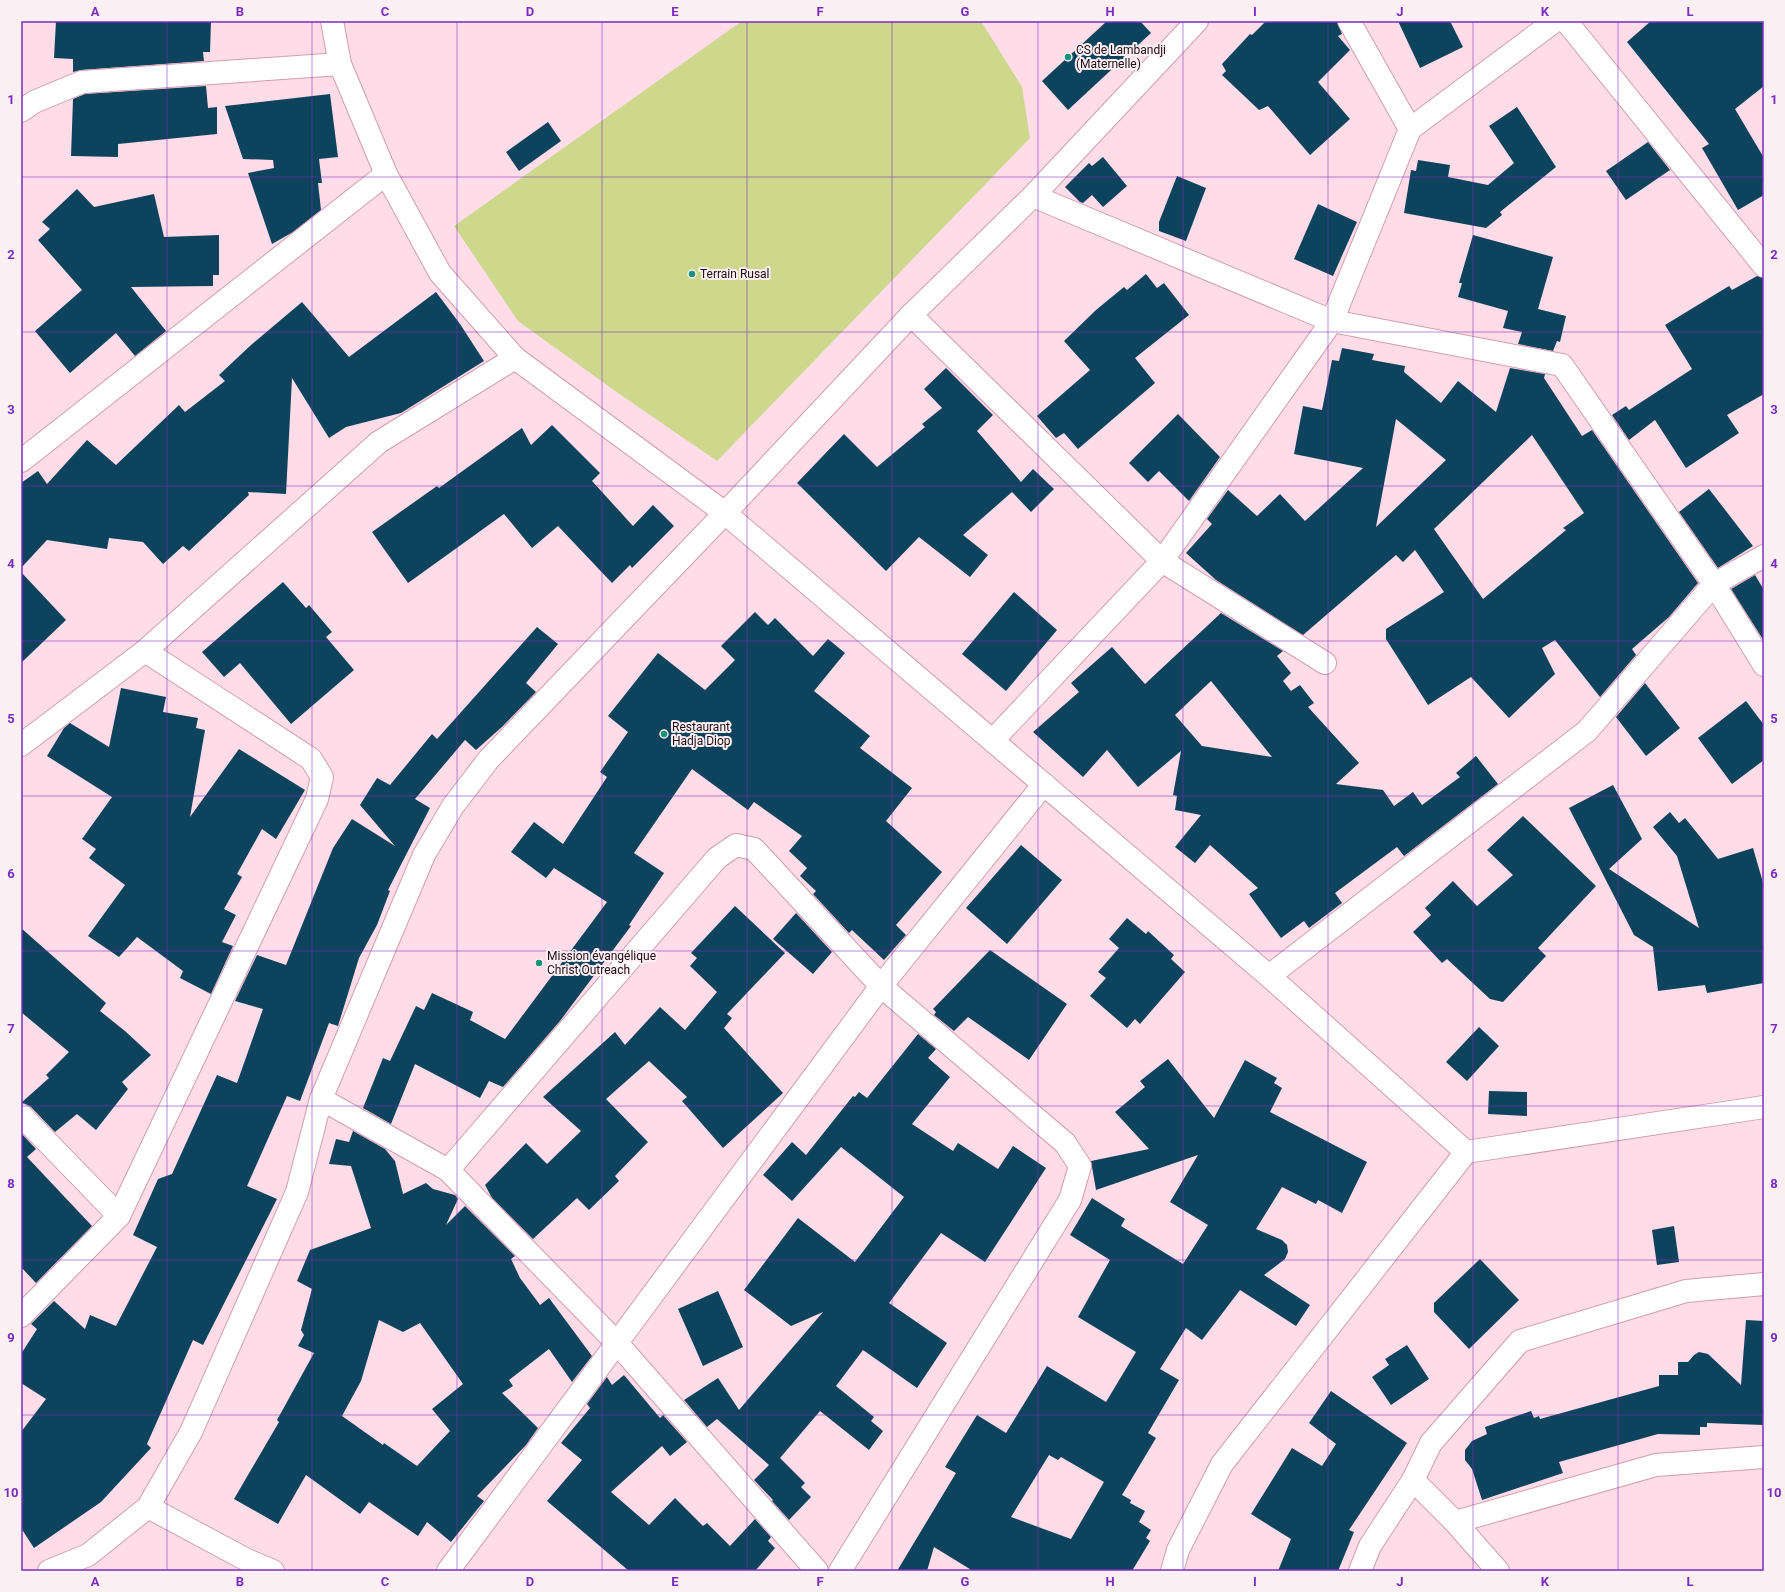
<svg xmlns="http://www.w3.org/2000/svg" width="1785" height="1592" viewBox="0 0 1785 1592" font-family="Roboto,sans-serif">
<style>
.pitch{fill:#cdd88c}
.building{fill:#0d435d;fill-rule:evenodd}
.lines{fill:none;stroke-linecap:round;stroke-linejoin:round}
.minor-casing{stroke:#d39db1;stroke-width:24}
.minor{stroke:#fff;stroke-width:22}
.grid{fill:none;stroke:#7b2cbf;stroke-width:1;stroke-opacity:0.55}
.poi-dot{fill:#15937b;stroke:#fcf0f4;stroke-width:1.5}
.labels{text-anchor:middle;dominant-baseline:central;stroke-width:4;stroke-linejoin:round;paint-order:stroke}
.poi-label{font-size:12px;fill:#1e0c13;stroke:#fcf0f4;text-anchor:start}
.neatline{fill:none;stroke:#7b2cbf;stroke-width:1.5}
.grid-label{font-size:13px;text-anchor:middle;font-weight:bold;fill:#7b2cbf}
</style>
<rect width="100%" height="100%" fill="#ffdce8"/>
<path class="pitch" d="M 742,21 L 981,21 L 1022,87 L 1030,138 L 717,461 L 618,393 L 518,321 L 454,226 Z"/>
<g class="building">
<path d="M 56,21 L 211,21 L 210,52 L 203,52 L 204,61 L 81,70 L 73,72 L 73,59 L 54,58 Z"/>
<path d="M 1107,21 L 1140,21 L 1151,33 L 1068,110 L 1042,81 Z"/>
<path d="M 1266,21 L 1337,21 L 1342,34 L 1338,36 L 1350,50 L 1318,82 L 1350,119 L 1310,155 L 1268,106 L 1259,110 L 1222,75 L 1226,71 L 1222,64 L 1250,34 L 1252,35 Z"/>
<path d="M 1398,21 L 1450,21 L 1463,47 L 1420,68 Z"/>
<path d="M 1651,21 L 1764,21 L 1764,86 L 1735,109 L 1764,158 L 1764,195 L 1738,210 L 1702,148 L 1709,144 L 1627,42 Z"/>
<path d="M 206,86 L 208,108 L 217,107 L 217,134 L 118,144 L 118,157 L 71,156 L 73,99 L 85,94 Z"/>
<path d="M 330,94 L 338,157 L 319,159 L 322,183 L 318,183 L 321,210 L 293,232 L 272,244 L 248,173 L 274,168 L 273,160 L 243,159 L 225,106 Z"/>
<path d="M 1517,107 L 1556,167 L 1500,212 L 1502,215 L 1486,228 L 1404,213 L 1411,170 L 1416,171 L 1418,160 L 1450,165 L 1448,177 L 1488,185 L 1514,163 L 1489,126 Z"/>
<path d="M 548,122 L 561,141 L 519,171 L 506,152 Z"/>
<path d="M 1648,142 L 1670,170 L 1626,200 L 1606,171 Z"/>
<path d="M 1103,157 L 1127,186 L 1103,207 L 1092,195 L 1083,203 L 1080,202 L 1065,187 L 1089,163 L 1092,166 Z"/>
<path d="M 1177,176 L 1206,188 L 1186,241 L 1159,231 L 1159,222 Z"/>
<path d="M 77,189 L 94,207 L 154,194 L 164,237 L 219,235 L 219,275 L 213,275 L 213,286 L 131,287 L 166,331 L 135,356 L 116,333 L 70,373 L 35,331 L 82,290 L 38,240 L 50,229 L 42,222 Z"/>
<path d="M 1318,204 L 1357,222 L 1333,276 L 1294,259 Z"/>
<path d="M 1473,235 L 1553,257 L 1538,309 L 1566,316 L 1560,342 L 1557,341 L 1553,351 L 1518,344 L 1522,332 L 1503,328 L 1508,311 L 1458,297 L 1462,283 L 1459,283 Z"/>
<path d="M 1146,274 L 1157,288 L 1164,283 L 1189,315 L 1135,358 L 1155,383 L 1078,449 L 1064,433 L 1056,438 L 1037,416 L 1090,370 L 1064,341 L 1096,310 L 1124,287 L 1127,290 Z"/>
<path d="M 1757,276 L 1764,278 L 1764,394 L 1727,415 L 1739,433 L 1686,468 L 1655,420 L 1629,440 L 1612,415 L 1626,406 L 1629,410 L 1692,369 L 1665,325 L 1729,286 L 1732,290 Z"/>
<path d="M 436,292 L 460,324 L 484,361 L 401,413 L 346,427 L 329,438 L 292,378 L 286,494 L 248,492 L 249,495 L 189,551 L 183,546 L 163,564 L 143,542 L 109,538 L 107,549 L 47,540 L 21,568 L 21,483 L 38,471 L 47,484 L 87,440 L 116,465 L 179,405 L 185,412 L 225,381 L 219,375 L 251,345 L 302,302 L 349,357 Z"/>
<path d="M 1342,348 L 1374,354 L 1372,360 L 1405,366 L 1404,372 L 1441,403 L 1458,381 L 1496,412 L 1510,368 L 1545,374 L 1544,378 L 1582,436 L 1592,430 L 1698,583 L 1669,617 L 1632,649 L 1636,655 L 1600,697 L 1555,640 L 1542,648 L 1555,674 L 1509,718 L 1471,677 L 1428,705 L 1386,639 L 1386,629 L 1444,592 L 1415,550 L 1403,562 L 1396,555 L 1303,635 L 1216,580 L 1186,553 L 1212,524 L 1207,519 L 1228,490 L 1257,516 L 1280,494 L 1305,521 L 1363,468 L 1294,454 L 1303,406 L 1322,410 L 1332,360 L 1339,361 ZM 1396,419 L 1446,460 L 1376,527 L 1392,441 ZM 1532,435 L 1584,513 L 1563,528 L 1566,530 L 1483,599 L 1434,529 Z"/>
<path d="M 946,368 L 993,415 L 977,431 L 1021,482 L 1033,469 L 1054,489 L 1031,512 L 1012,492 L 963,535 L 988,555 L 970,577 L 919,537 L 886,571 L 797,483 L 844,434 L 877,467 L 925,427 L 922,424 L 942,408 L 924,389 Z"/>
<path d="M 1178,414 L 1220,457 L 1189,501 L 1159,471 L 1148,482 L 1129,463 Z"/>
<path d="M 552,425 L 600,473 L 592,481 L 633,526 L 653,505 L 674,526 L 632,568 L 630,565 L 612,583 L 558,526 L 532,548 L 504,514 L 408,583 L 372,532 L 437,486 L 439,488 L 522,428 L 531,445 Z"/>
<path d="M 1709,489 L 1753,546 L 1718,568 L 1679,512 Z"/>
<path d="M 21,572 L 66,620 L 21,663 Z"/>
<path d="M 1755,575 L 1764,590 L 1764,641 L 1731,589 Z"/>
<path d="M 283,582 L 306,608 L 309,605 L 332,632 L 326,637 L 354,670 L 291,724 L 240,663 L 224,677 L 202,652 Z"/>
<path d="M 1014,592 L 1057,630 L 1006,691 L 962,654 Z"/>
<path d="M 755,612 L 768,625 L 775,618 L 813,656 L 828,639 L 845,653 L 814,691 L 870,736 L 860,748 L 912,788 L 886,821 L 942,872 L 896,925 L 906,935 L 884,960 L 852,930 L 849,933 L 813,894 L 816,891 L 800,876 L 807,868 L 789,851 L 802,836 L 754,802 L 748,810 L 692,769 L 634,853 L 664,873 L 629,925 L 631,926 L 560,1021 L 503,1087 L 489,1081 L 480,1098 L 415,1064 L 391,1124 L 363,1108 L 383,1058 L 390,1061 L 416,1006 L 424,1010 L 432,993 L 473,1012 L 470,1020 L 505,1039 L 607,902 L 554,868 L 546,878 L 511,852 L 534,822 L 563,844 L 607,777 L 600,772 L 628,732 L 608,716 L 658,653 L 705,690 L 735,660 L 721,646 Z"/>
<path d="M 1221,613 L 1283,651 L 1277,656 L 1291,673 L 1283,681 L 1291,691 L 1300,685 L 1314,703 L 1308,707 L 1359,763 L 1336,784 L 1383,790 L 1394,806 L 1413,792 L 1422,805 L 1460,777 L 1456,773 L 1476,756 L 1498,784 L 1404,856 L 1397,847 L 1335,893 L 1342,903 L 1309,928 L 1304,921 L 1281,938 L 1249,894 L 1258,888 L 1210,845 L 1195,863 L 1175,847 L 1201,815 L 1175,810 L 1177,796 L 1173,795 L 1181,751 L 1138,787 L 1107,750 L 1083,777 L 1033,732 L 1079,692 L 1071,683 L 1112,647 L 1145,684 ZM 1211,681 L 1272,757 L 1202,746 L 1175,715 Z"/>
<path d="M 537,627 L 558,644 L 526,683 L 536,692 L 503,726 L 476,750 L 465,740 L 415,799 L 430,808 L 388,890 L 390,891 L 377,925 L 359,958 L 338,1026 L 329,1023 L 300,1101 L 287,1096 L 247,1186 L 277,1199 L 203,1345 L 193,1340 L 147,1444 L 151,1448 L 101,1502 L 34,1548 L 21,1528 L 21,1432 L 46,1399 L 21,1383 L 21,1354 L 37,1329 L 31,1324 L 54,1301 L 85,1329 L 90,1315 L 116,1326 L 157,1247 L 133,1235 L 158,1179 L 172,1174 L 217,1075 L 237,1083 L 263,1009 L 235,1001 L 257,955 L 286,965 L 333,848 L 352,819 L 395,846 L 360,805 L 377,778 L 390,785 L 432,734 L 437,739 Z"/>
<path d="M 1645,683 L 1680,728 L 1646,756 L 1616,717 Z"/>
<path d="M 121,688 L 166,697 L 163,712 L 198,718 L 196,728 L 205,730 L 190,817 L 239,749 L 305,790 L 276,839 L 262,829 L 237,874 L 242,877 L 224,909 L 236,915 L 222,942 L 233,946 L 211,994 L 180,978 L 183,971 L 137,937 L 119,957 L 88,936 L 125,885 L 89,858 L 96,849 L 82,839 L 112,797 L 47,756 L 64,728 L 70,723 L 109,747 Z"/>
<path d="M 1746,701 L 1764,725 L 1764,760 L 1732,784 L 1698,738 Z"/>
<path d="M 1613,785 L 1642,839 L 1609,869 L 1699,928 L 1677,856 L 1653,827 L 1670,812 L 1679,823 L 1685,818 L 1718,859 L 1753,848 L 1764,886 L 1764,983 L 1707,993 L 1705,985 L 1658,991 L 1653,947 L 1634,935 L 1569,808 Z"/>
<path d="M 1523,816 L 1596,886 L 1538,948 L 1546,956 L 1503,1002 L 1490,999 L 1447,959 L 1442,963 L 1413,932 L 1431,915 L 1425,908 L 1453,881 L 1477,906 L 1513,875 L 1487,850 Z"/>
<path d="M 1021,845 L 1062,880 L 1007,944 L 966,908 Z"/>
<path d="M 735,906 L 785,953 L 727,1014 L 732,1018 L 724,1028 L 783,1093 L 723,1148 L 682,1101 L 687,1097 L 649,1061 L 606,1099 L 648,1142 L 615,1176 L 619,1181 L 589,1210 L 577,1198 L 533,1239 L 492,1198 L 485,1185 L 526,1143 L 547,1164 L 581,1131 L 543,1097 L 615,1032 L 625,1045 L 660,1007 L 685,1030 L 717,992 L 690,966 L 697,958 L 691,953 Z"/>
<path d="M 796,913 L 832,952 L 813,974 L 773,939 Z"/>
<path d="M 1127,918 L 1146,934 L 1148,931 L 1174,955 L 1171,959 L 1185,972 L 1140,1024 L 1135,1019 L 1127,1028 L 1090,996 L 1106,978 L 1098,972 L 1119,948 L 1109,939 Z"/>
<path d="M 21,928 L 106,1003 L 100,1011 L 125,1031 L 151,1055 L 122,1082 L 128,1089 L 96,1130 L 77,1114 L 55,1132 L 30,1106 L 21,1103 L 49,1078 L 46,1075 L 69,1052 L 21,1012 Z"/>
<path d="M 990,950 L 1067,1004 L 1029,1060 L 968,1017 L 954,1031 L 934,1015 L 936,1012 L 933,1009 Z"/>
<path d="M 1479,1027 L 1499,1046 L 1467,1081 L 1446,1062 Z"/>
<path d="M 918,1034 L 936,1049 L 928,1058 L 950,1077 L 912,1124 L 953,1151 L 958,1143 L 998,1169 L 1013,1146 L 1046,1168 L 985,1262 L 941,1233 L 889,1303 L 947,1343 L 917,1388 L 863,1350 L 836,1386 L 874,1417 L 871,1421 L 883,1431 L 869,1450 L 820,1411 L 780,1458 L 805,1483 L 801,1487 L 811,1497 L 789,1520 L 772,1501 L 773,1500 L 754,1480 L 769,1465 L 717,1419 L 707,1427 L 684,1400 L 718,1378 L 739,1410 L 823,1312 L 791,1326 L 744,1290 L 798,1218 L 855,1262 L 904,1197 L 841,1147 L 792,1201 L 763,1175 L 792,1142 L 806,1155 L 853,1096 L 855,1097 L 859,1092 L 867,1098 Z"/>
<path d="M 1168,1059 L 1214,1118 L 1245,1060 L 1277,1078 L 1274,1083 L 1282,1088 L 1270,1112 L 1367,1162 L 1342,1213 L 1318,1200 L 1316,1204 L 1282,1187 L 1256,1229 L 1282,1240 L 1287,1245 L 1288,1252 L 1285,1259 L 1264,1275 L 1310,1305 L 1296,1326 L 1240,1290 L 1202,1340 L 1186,1328 L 1160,1369 L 1179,1380 L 1148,1433 L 1156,1438 L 1122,1495 L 1131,1500 L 1130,1503 L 1145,1511 L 1139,1522 L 1151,1530 L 1146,1538 L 1150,1541 L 1132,1571 L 973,1571 L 934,1547 L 927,1571 L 897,1571 L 956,1473 L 945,1467 L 977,1415 L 1006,1433 L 1047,1366 L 1106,1402 L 1136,1352 L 1078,1317 L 1110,1260 L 1070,1235 L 1092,1198 L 1125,1219 L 1121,1226 L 1183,1264 L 1208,1225 L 1170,1202 L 1198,1155 L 1096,1190 L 1091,1161 L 1149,1149 L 1115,1112 L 1145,1087 L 1140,1081 ZM 1049,1455 L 1058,1460 L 1061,1457 L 1104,1482 L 1071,1539 L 1011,1517 Z"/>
<path d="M 1489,1091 L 1527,1092 L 1527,1116 L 1488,1114 Z"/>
<path d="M 353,1131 L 385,1149 L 395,1161 L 403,1194 L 426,1183 L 433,1189 L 455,1195 L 458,1199 L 446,1225 L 465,1206 L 515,1256 L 511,1259 L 520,1278 L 540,1305 L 549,1298 L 592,1356 L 572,1382 L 549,1349 L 509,1380 L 513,1386 L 502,1393 L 538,1428 L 526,1445 L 477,1496 L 484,1501 L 451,1542 L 427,1522 L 418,1536 L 369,1502 L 360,1514 L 306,1475 L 278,1524 L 234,1499 L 279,1422 L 277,1420 L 314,1353 L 298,1346 L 304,1335 L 301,1330 L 312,1289 L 297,1281 L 310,1250 L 371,1228 L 351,1166 L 329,1164 L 336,1139 L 349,1142 ZM 379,1320 L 403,1332 L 420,1323 L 463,1384 L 432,1409 L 450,1431 L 417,1466 L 384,1443 L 383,1445 L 342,1416 L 361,1381 Z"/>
<path d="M 21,1133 L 36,1149 L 27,1157 L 92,1226 L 36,1283 L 21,1267 Z"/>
<path d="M 1674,1226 L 1679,1262 L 1657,1265 L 1652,1230 Z"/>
<path d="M 1480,1259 L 1519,1300 L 1469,1349 L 1434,1312 L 1434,1303 Z"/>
<path d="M 718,1291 L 743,1347 L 703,1366 L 678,1309 Z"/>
<path d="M 1746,1320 L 1764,1321 L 1764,1425 L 1707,1423 L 1707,1427 L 1700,1427 L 1700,1435 L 1658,1434 L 1559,1462 L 1563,1473 L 1482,1500 L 1472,1469 L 1465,1460 L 1465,1450 L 1472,1441 L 1487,1434 L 1485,1427 L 1531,1411 L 1534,1418 L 1539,1416 L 1540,1419 L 1659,1386 L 1659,1375 L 1678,1375 L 1678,1362 L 1688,1362 L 1694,1355 L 1699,1352 L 1708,1354 L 1741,1385 Z"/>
<path d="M 1407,1345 L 1429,1379 L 1391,1405 L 1372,1377 L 1389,1365 L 1385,1359 Z"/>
<path d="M 624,1375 L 660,1418 L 663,1415 L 687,1442 L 670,1456 L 662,1446 L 611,1492 L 649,1525 L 675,1498 L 703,1526 L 707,1523 L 730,1546 L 755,1519 L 771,1537 L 768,1541 L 775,1548 L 755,1571 L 629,1571 L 547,1501 L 582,1460 L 561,1443 L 590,1408 L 587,1404 L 607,1377 L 612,1385 Z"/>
<path d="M 1331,1391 L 1407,1443 L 1349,1530 L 1354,1532 L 1338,1571 L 1278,1571 L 1291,1539 L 1251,1514 L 1292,1448 L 1322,1466 L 1336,1444 L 1309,1423 Z"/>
</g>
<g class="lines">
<g class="minor-casing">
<g id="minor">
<path d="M 332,21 L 340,64 L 386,174 L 440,273 L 515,358 L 725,513 L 1269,976 L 1466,1152"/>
<path d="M 1566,21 L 1764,266"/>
<path d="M 21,111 L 34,102 L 82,82 L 340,64"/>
<path d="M 1410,129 L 1555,21"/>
<path d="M 1033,196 L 1332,321 L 1562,365 L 1714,584 L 1764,665"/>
<path d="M 911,315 L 1162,561 L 1325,663"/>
<path d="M 21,461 L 386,174"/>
<path d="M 993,740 L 1162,561 L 1332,321 L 1410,129 L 1349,21"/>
<path d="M 21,745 L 145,651 L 379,442 L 515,358"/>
<path d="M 1269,976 L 1587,731 L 1714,584 L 1764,556"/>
<path d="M 321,1099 L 448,1170 L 616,1342 L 817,1571"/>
<path d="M 21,1115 L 119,1216"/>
<path d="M 448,1170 L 717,858 L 736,845 L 754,849 L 881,986 L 1065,1143 L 1080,1166 L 1070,1200 L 840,1571"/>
<path d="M 21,1316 L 119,1216 L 317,799 L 322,777 L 311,759 L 145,651"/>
<path d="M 1413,1480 L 1431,1443 L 1520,1341 L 1686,1291 L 1764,1284"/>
<path d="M 148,1507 L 247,1560 L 273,1571"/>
<path d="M 1455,1522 L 1498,1571"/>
<path d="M 49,1571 L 88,1555 L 148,1507 L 191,1432 L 297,1192 L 321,1099 L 424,855 L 453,806 L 489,759 L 725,513 L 911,315 L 1033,196 L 1197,21"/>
<path d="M 448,1571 L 881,986 L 1044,784"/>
<path d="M 1172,1571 L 1178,1550 L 1222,1464 L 1466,1152 L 1764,1107"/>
<path d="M 1360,1571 L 1370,1546 L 1413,1480 L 1455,1522 L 1656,1465 L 1764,1457"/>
</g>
</g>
<use href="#minor" class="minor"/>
</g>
<path class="grid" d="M 167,21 L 167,1571M 312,21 L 312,1571M 457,21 L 457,1571M 602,21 L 602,1571M 747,21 L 747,1571M 892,21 L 892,1571M 1038,21 L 1038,1571M 1183,21 L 1183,1571M 1328,21 L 1328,1571M 1473,21 L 1473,1571M 1618,21 L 1618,1571M 21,177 L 1764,177M 21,332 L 1764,332M 21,486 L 1764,486M 21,641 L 1764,641M 21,796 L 1764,796M 21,951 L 1764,951M 21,1106 L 1764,1106M 21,1260 L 1764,1260M 21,1415 L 1764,1415"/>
<g class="poi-dot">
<circle cx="1068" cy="57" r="4"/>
<circle cx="692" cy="274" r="4"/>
<circle cx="664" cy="734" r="4"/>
<circle cx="539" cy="963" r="4"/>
</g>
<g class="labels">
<g class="poi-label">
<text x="1076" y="50">CS de Lambandji<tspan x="1076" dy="14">(Maternelle)</tspan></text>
<text x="700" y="274">Terrain Rusal</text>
<text x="672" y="727">Restaurant<tspan x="672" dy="14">Hadja Diop</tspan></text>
<text x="547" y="956">Mission évangélique<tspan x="547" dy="14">Christ Outreach</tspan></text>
</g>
</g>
<rect width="1785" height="1592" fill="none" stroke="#fcf0f4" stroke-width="44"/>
<rect x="22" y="22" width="1741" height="1548" class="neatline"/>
<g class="grid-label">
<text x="95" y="16">A</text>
<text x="240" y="16">B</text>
<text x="385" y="16">C</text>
<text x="530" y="16">D</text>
<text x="675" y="16">E</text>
<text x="820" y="16">F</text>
<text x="965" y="16">G</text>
<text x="1110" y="16">H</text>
<text x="1255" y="16">I</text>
<text x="1400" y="16">J</text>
<text x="1545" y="16">K</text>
<text x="1690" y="16">L</text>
<text x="11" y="104">1</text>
<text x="1774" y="104">1</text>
<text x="11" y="259">2</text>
<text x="1774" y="259">2</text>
<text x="11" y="414">3</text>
<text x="1774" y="414">3</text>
<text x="11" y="568">4</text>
<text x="1774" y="568">4</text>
<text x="11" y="723">5</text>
<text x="1774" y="723">5</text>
<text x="11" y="878">6</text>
<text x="1774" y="878">6</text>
<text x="11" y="1033">7</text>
<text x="1774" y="1033">7</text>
<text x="11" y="1188">8</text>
<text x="1774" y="1188">8</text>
<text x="11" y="1342">9</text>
<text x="1774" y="1342">9</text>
<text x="11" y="1497">10</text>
<text x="1774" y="1497">10</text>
<text x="95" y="1586">A</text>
<text x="240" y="1586">B</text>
<text x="385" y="1586">C</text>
<text x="530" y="1586">D</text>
<text x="675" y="1586">E</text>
<text x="820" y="1586">F</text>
<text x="965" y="1586">G</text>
<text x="1110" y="1586">H</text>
<text x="1255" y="1586">I</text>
<text x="1400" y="1586">J</text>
<text x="1545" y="1586">K</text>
<text x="1690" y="1586">L</text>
</g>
</svg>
